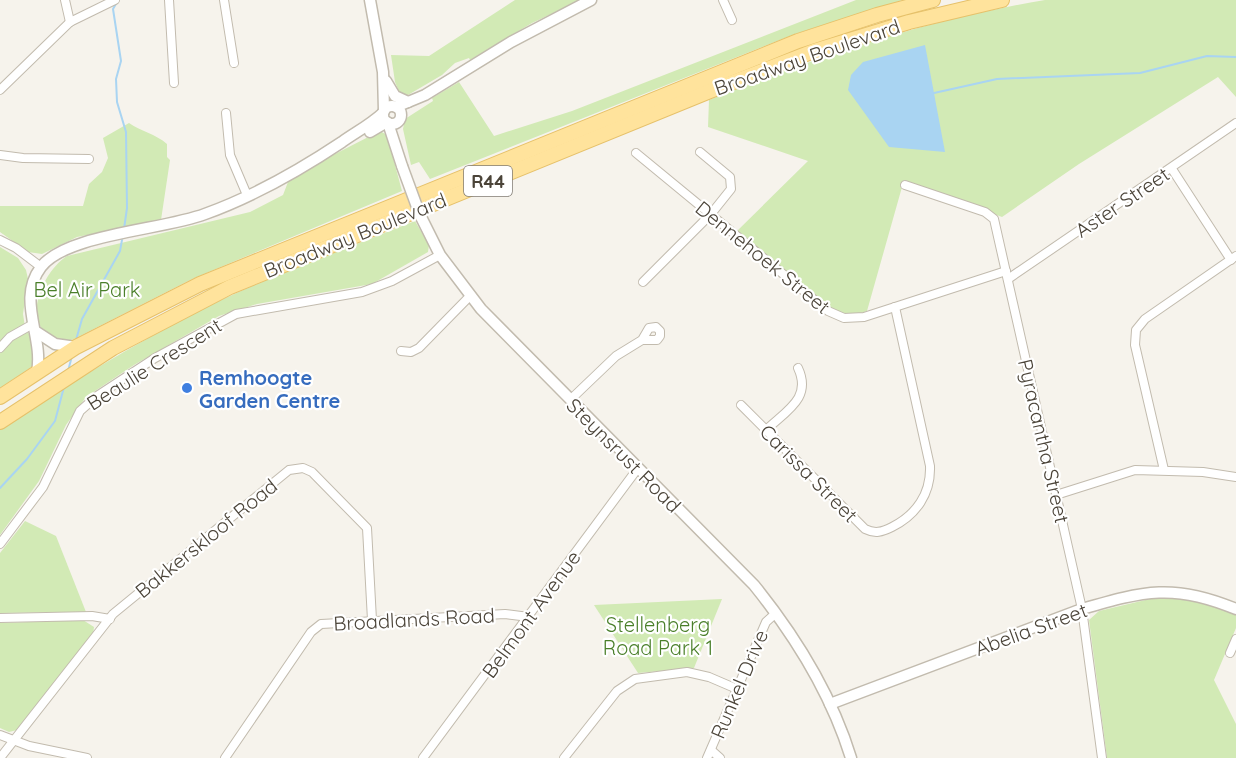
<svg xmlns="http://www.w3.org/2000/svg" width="1236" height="758" viewBox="0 0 1236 758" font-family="Quicksand,sans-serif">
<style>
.green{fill:#d2eab5}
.water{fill:#a9d4f2}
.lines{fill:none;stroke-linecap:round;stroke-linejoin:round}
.stream{stroke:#a9d4f2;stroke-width:2}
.minor-casing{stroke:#c2bbae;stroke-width:10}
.tertiary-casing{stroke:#c2bbae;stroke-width:13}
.primary-casing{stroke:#e6c16a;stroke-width:16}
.minor{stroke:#fff;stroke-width:8}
.tertiary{stroke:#fff;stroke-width:10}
.primary{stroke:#ffe39c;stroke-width:14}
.tertiary-bridge-casing{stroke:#c2bbae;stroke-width:13;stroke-linecap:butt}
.tertiary-bridge{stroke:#fff;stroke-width:10}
.shop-dot{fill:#3f7fe0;stroke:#fff;stroke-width:2}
.labels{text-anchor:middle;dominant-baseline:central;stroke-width:4.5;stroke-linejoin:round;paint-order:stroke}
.shield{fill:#fff;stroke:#817c74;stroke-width:1.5}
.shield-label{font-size:18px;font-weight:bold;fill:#4b4439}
.street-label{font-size:20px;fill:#4b4439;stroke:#fff}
.park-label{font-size:20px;fill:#4a7f2a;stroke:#fff}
.shop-label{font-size:20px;font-weight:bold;fill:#366cbe;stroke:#fff;text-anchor:start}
</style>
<rect width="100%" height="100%" fill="#f6f3ec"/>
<g class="green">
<path d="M 515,0 L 581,0 L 532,23 L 470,60 L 469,58 L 455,63 L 442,75 L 408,95 L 400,94 L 395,82 L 391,55 L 429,56 Z"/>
<path d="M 856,0 L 903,0 L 795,34 L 430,179 L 419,162 L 411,165 L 403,129 L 405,119 L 433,101 L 432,98 L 459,82 L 494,136 L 572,111 Z"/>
<path d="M 1045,0 L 1236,0 L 1236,97 L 1218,77 L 1079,164 L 1002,217 L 904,180 L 867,311 C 855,316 846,314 834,311 L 736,232 L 808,161 L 708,127 L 709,100 C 818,56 929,19 1045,0 Z"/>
<path d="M 129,123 C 140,131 156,134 167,144 L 167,157 L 170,160 L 161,220 L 77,237 L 42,254 L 28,252 L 0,232 L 0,206 L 83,206 L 89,184 L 102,172 L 108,158 L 103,138 Z"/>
<path d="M 380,131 L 387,135 L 402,191 L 192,279 L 74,339 C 66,342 63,341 55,339 C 19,324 43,271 67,256 L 250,212 L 283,195 L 288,182 L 296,174 Z"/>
<path d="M 415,221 L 429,245 L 428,252 L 372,284 L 257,304 L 219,316 L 134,365 L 86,397 L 66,425 L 39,481 L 0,535 L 0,429 L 6,425 C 69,384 132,345 199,311 C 269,276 343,250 415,221 Z"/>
<path d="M 0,247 L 18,258 L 26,270 L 28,279 L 23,314 L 25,327 L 35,346 L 33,366 L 0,388 Z"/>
<path d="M 25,521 L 56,536 L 86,612 L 0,613 L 0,553 Z"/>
<path d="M 1158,597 L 1195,600 L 1236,615 L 1236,628 L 1214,680 L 1236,724 L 1236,758 L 1107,758 L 1089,620 L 1099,611 Z"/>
<path d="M 722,599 L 694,668 L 638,673 L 594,605 Z"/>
<path d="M 83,620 L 94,627 L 93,635 L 17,730 L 9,732 L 0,728 L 0,623 Z"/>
</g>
<path class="water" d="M 925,45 L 945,152 L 889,147 L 848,90 L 851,75 L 863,62 Z"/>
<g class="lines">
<g class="stream">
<path d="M 117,2 L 113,9 L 121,61 L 116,79 L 117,102 L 126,132 L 127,208 L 124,229"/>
<path d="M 934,93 L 997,79 L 1140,73 L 1207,56 L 1236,57"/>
<path d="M 76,340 L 82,319 L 120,251 L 122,240"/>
<path d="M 68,371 L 72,356"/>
<path d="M 0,488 L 27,459 L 55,421 L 64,387"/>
</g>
<g class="minor-casing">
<g id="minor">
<path d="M 65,0 L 70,22"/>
<path d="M 169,0 L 174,83"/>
<path d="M 224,0 L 234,63"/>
<path d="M 723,0 L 732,20"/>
<path d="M 0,90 L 70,22 L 115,0"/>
<path d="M 226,113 L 230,155 L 247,195"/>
<path d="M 636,153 L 828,311 L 844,318 L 864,317 L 1006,271"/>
<path d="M 0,155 L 23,158 L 89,159"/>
<path d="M 1172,169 L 1231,260"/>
<path d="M 905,185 L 985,212 L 994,219 L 1082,609 L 1102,758"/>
<path d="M 0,240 L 16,248 L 41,267"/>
<path d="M 1008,279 L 1236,123"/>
<path d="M 643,282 L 711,214 L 731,189 L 730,177 L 700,152"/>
<path d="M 0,348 L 10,337 L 33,324"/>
<path d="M 401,351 L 411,352 L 419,348 L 470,296"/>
<path d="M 570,400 L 616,356 L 642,340 L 649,328 L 656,327 L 660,331 L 660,336 L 657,340 L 642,340"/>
<path d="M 741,405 L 865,529 C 875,534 882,532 892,527 C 916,515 931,494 930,466 L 895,307"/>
<path d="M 766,430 C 787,410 812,398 798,368"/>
<path d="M 1164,470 L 1135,345 L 1136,330 L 1145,319 L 1236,256"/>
<path d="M 1056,495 L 1135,470 L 1203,472 L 1236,477"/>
<path d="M 0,544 L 43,487 L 80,411 L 97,396 L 155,358 L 236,314 L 362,292 L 392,281 L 440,255"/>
<path d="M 0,618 L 92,616 L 110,619"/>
<path d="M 1230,653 L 1236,639"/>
<path d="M 0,735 L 29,746 L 87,758"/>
<path d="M 711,750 L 720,758"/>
<path d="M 0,758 L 113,614 L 289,470 L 303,468 L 312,472 L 367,528 L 372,620"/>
<path d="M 225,758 L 311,632 L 321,624 L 505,614 L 529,617"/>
<path d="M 423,758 L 638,468"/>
<path d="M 564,758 L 617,691 L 635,679 L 687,672 L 709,677 L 737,689"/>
<path d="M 707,758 L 766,622 L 776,613"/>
</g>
</g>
<g class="tertiary-casing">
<g id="tertiary">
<path d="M 370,0 L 383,72 L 384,111"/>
<path d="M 386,81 L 395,96 L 408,102"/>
<circle cx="392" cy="115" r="9"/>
<path d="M 396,107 L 425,95 L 511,42 L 591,0"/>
<path d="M 388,123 L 402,166"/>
<path d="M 370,132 L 387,122"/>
<path d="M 420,215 L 440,255 L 481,309 L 754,585 C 796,637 831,693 851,758"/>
<path d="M 35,331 L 55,344 L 76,347"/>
<path d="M 37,372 C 44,336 16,300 41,267 C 66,234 163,230 205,214 C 252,197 300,170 342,142 C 356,132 370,125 383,113"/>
<path d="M 830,704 L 1082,609 C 1144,591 1174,583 1236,609"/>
</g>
</g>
<g class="primary-casing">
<g id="primary">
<path d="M 0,397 L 76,347 L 200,284 L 798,41 L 877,15 L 933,0"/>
<path d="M 0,422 L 113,348 L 230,287 L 710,91 L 814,51 L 909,22 L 1002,0"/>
</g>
</g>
<use href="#minor" class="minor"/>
<use href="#tertiary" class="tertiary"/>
<use href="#primary" class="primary"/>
<g class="tertiary-bridge-casing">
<path id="tertiary-bridge" d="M 402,166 L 420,215"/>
</g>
<use href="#tertiary-bridge" class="tertiary-bridge"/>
</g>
<circle class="shop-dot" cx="187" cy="388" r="6"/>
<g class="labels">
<rect class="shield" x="464" y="166" width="48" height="30" rx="4.5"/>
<g class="shield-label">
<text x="488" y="181">R44</text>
</g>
<g class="street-label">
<text transform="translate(807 57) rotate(-19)">Broadway Boulevard</text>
<text transform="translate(1122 202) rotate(-34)">Aster Street</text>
<text transform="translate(355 235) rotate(-22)">Broadway Boulevard</text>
<text transform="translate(763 257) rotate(39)">Dennehoek Street</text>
<text transform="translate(154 364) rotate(-32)">Beaulie Crescent</text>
<text transform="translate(1044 441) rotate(77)">Pyracantha Street</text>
<text transform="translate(624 455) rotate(45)">Steynsrust Road</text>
<text transform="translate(809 473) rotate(45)">Carissa Street</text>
<text transform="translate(206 538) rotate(-39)">Bakkerskloof Road</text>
<text transform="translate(531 614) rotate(-54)">Belmont Avenue</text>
<text transform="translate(414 619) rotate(-3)">Broadlands Road</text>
<text transform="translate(1031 629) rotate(-20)">Abelia Street</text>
<text transform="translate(739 684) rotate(-67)">Runkel Drive</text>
</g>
<g class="park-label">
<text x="87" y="289">Bel Air Park</text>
<text x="658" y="624">Stellenberg<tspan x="658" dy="23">Road Park 1</tspan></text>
</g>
<g class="shop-label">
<text x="199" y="377">Remhoogte<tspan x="199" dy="23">Garden Centre</tspan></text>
</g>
</g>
</svg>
